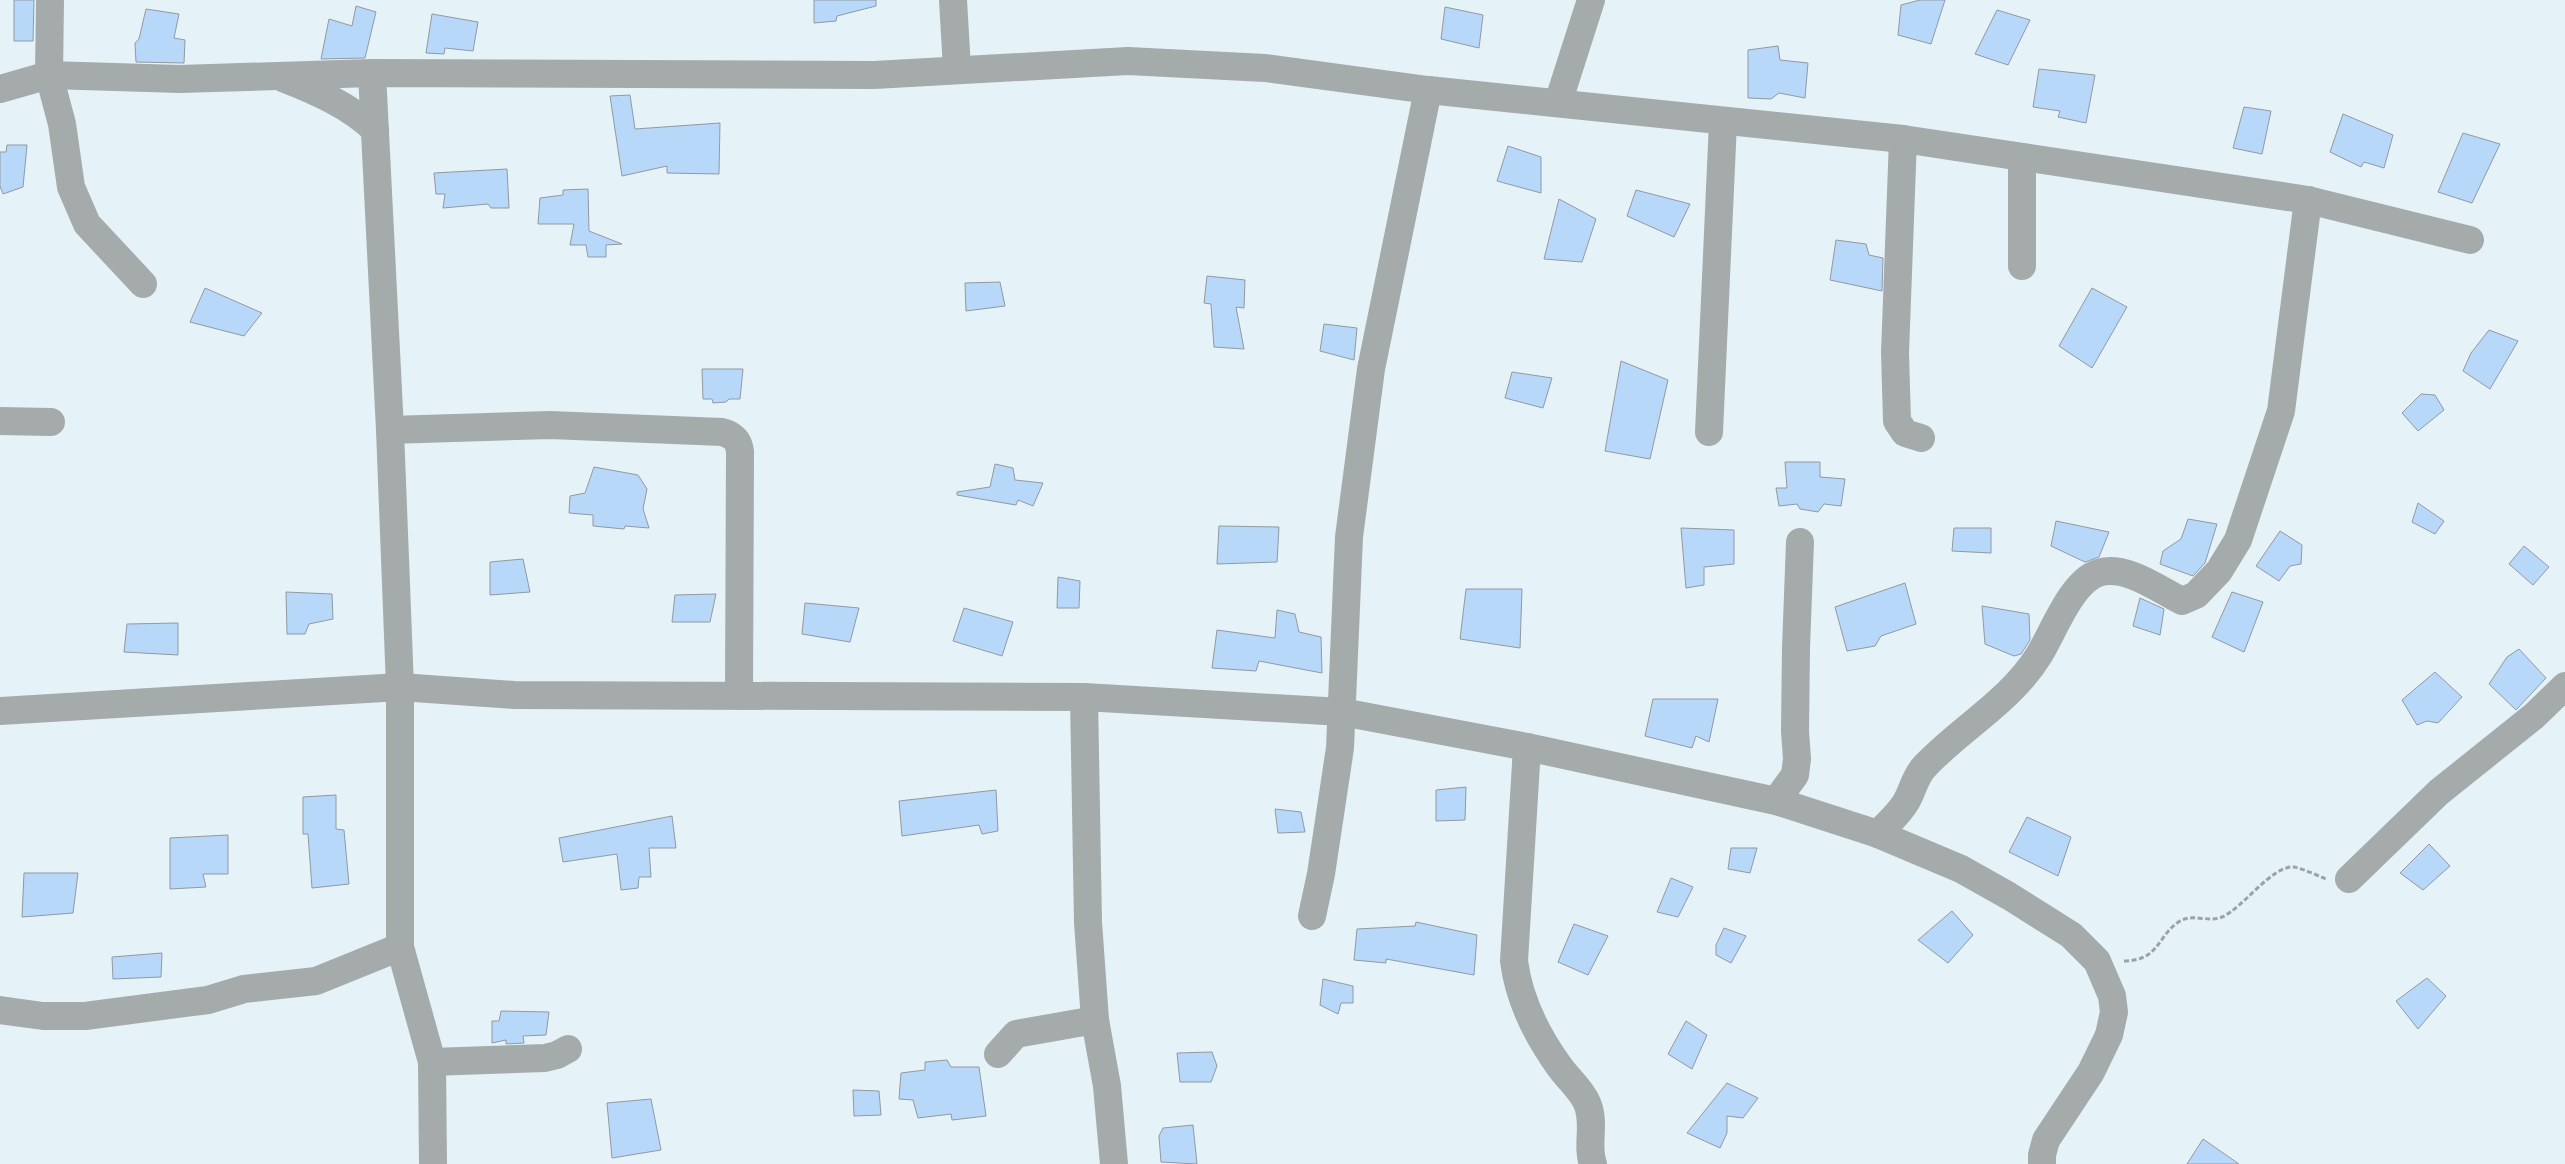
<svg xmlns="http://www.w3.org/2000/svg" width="2565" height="1164" viewBox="0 0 2565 1164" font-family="Signika,sans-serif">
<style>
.building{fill:#b8d8fa;stroke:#9299a2}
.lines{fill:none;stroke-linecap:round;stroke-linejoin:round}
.path{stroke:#9aa4a7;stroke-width:3;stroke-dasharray:5 2.5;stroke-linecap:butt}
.minor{stroke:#a5abab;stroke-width:28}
</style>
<rect width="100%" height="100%" fill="#e5f2f7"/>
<g class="building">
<path d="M 14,0 L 34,0 L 33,41 L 14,41 Z"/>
<path d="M 814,0 L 876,0 L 876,6 L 837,16 L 836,21 L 814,23 Z"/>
<path d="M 1920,0 L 1945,0 L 1931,44 L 1898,35 L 1901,5 Z"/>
<path d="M 356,6 L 376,12 L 365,58 L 321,59 L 329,19 L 352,26 Z"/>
<path d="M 1445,7 L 1483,15 L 1479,48 L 1441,39 Z"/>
<path d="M 146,9 L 179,14 L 174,38 L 185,40 L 184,63 L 136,62 L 135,43 L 139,39 Z"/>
<path d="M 1997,10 L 2030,20 L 2008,65 L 1975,54 Z"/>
<path d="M 432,14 L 478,22 L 473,51 L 445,48 L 444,54 L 426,53 Z"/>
<path d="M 1778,46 L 1780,60 L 1808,63 L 1805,98 L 1779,93 L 1771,99 L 1748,98 L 1748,50 Z"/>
<path d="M 2039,69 L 2095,75 L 2086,123 L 2058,117 L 2060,111 L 2033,107 Z"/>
<path d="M 630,95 L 635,129 L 720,123 L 719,174 L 667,173 L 667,166 L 622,176 L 610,96 Z"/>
<path d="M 2244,107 L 2271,111 L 2262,154 L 2233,148 Z"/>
<path d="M 2343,114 L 2393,135 L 2384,168 L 2364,162 L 2361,167 L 2330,152 Z"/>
<path d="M 2463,133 L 2500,144 L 2472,203 L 2438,192 Z"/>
<path d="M 7,145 L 27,145 L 23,187 L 3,194 L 0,186 L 0,152 L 6,152 Z"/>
<path d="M 1508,146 L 1541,157 L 1541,193 L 1497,181 Z"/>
<path d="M 507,169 L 509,208 L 491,208 L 488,204 L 443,208 L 445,194 L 436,194 L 434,173 Z"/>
<path d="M 588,189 L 589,231 L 622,244 L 606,245 L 606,257 L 588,257 L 586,245 L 570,245 L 574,224 L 538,224 L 540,198 L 563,195 L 563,190 Z"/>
<path d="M 1636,190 L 1690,204 L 1674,237 L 1627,216 Z"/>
<path d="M 1559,199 L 1596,219 L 1582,262 L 1544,259 Z"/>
<path d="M 1836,240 L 1866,244 L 1869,255 L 1883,258 L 1882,291 L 1830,280 Z"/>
<path d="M 1207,276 L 1245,280 L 1244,308 L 1236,307 L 1244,349 L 1214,347 L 1211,304 L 1204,303 Z"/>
<path d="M 1000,282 L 1005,306 L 966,311 L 965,283 Z"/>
<path d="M 205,288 L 262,313 L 244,336 L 190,322 Z"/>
<path d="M 2092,288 L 2127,307 L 2092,368 L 2059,346 Z"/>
<path d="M 1324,324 L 1357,328 L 1354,360 L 1320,351 Z"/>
<path d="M 2489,330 L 2518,341 L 2490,389 L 2463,371 L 2471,353 Z"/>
<path d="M 1621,361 L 1668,380 L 1650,459 L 1605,451 Z"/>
<path d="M 702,369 L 743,369 L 740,399 L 729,399 L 726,402 L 713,403 L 712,399 L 703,399 Z"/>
<path d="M 1512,372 L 1552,378 L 1543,408 L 1505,398 Z"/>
<path d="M 2421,394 L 2435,395 L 2444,410 L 2418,431 L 2402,413 Z"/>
<path d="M 1785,462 L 1820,462 L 1820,477 L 1845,479 L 1841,506 L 1824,504 L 1818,512 L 1800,509 L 1797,504 L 1779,506 L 1776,488 L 1787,488 Z"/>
<path d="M 995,464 L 1013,468 L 1015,480 L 1043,483 L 1033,506 L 1018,500 L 1016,505 L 957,495 L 957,492 L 990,487 Z"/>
<path d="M 594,467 L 638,475 L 647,489 L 643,509 L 649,528 L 625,526 L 624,529 L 593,526 L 593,515 L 569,513 L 570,496 L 585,493 Z"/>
<path d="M 2418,503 L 2444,521 L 2435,534 L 2412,522 Z"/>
<path d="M 2188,519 L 2217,524 L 2205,563 L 2193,576 L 2160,564 L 2163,551 L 2181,539 Z"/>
<path d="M 2056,521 L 2109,532 L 2099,557 L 2085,562 L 2051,546 Z"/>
<path d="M 1219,526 L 1279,527 L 1277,562 L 1217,564 Z"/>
<path d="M 1681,528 L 1734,530 L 1734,564 L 1704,567 L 1704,585 L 1686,588 Z"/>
<path d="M 1954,528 L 1991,528 L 1991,553 L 1952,551 Z"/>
<path d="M 2280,531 L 2302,545 L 2301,564 L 2290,566 L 2279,581 L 2256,566 Z"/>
<path d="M 2524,546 L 2549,567 L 2533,585 L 2509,564 Z"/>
<path d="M 523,559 L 530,592 L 490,595 L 490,562 Z"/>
<path d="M 1058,577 L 1080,581 L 1079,608 L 1057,608 Z"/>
<path d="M 1905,583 L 1916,624 L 1881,636 L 1875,646 L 1847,651 L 1835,607 Z"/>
<path d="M 1466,589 L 1522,589 L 1520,648 L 1460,639 Z"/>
<path d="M 286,592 L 332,594 L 333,619 L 309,624 L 305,634 L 287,634 Z"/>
<path d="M 2232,592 L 2263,602 L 2244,652 L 2212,637 Z"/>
<path d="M 716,594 L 710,622 L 672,622 L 675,595 Z"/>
<path d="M 2140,598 L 2164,609 L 2160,635 L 2133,626 Z"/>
<path d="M 805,603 L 859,608 L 850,642 L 802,634 Z"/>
<path d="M 1982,606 L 2029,614 L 2030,640 L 2021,654 L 2014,656 L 1985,644 Z"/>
<path d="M 964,608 L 1013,622 L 1002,656 L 953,641 Z"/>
<path d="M 1277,610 L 1295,614 L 1299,632 L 1321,637 L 1322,673 L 1259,661 L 1256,671 L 1212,668 L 1217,630 L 1275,638 Z"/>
<path d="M 178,623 L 178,655 L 124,652 L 127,624 Z"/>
<path d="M 2519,649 L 2546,678 L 2516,710 L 2489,684 L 2507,657 Z"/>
<path d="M 2435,672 L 2462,697 L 2438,723 L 2427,721 L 2417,725 L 2402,700 Z"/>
<path d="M 1653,699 L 1718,699 L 1709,742 L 1696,736 L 1692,748 L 1645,736 Z"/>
<path d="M 1466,787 L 1465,820 L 1436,821 L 1436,790 Z"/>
<path d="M 996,790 L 998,831 L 982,834 L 979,825 L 902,836 L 899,801 Z"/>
<path d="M 336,795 L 336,829 L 344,830 L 349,884 L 312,888 L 308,834 L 303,834 L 303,797 Z"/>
<path d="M 1275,809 L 1301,812 L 1305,832 L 1278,833 Z"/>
<path d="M 672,816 L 676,848 L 649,848 L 651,877 L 639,877 L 638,888 L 621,890 L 617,854 L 563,862 L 559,838 Z"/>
<path d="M 2027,817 L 2071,837 L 2058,876 L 2009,852 Z"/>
<path d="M 228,835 L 228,874 L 203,874 L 206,887 L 170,889 L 170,838 Z"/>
<path d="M 2429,844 L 2450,866 L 2423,890 L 2400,873 Z"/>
<path d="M 1731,848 L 1757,848 L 1750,873 L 1728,869 Z"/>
<path d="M 24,873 L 78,873 L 73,913 L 22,917 Z"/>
<path d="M 1671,878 L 1693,887 L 1678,917 L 1657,912 Z"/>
<path d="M 1952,911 L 1973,935 L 1948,963 L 1918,940 Z"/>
<path d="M 1416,922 L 1477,935 L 1474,975 L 1386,959 L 1386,963 L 1354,960 L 1357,929 L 1415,926 Z"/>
<path d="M 1574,924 L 1608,936 L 1588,975 L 1558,962 Z"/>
<path d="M 1724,928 L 1746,936 L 1731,963 L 1716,955 L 1716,945 Z"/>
<path d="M 162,953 L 161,977 L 113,979 L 112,957 Z"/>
<path d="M 2427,978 L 2446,996 L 2418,1029 L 2396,1001 Z"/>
<path d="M 1323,979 L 1353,986 L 1353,1003 L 1341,1003 L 1338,1014 L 1320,1005 Z"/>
<path d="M 501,1011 L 549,1012 L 546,1035 L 523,1036 L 524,1043 L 506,1044 L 506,1040 L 492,1043 L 492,1021 L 499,1021 Z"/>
<path d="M 1686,1021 L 1707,1035 L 1692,1069 L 1668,1054 Z"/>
<path d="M 1212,1052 L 1217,1066 L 1211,1082 L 1180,1082 L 1177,1053 Z"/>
<path d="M 947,1060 L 951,1067 L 979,1067 L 986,1116 L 952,1120 L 951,1114 L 918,1118 L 913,1100 L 899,1099 L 901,1073 L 925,1070 L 925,1062 Z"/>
<path d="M 1727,1083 L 1758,1098 L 1743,1118 L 1727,1116 L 1727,1133 L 1720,1148 L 1687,1133 Z"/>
<path d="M 853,1090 L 879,1091 L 881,1115 L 854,1116 Z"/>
<path d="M 651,1099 L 661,1150 L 612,1158 L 607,1103 Z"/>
<path d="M 1193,1125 L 1197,1164 L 1161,1162 L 1159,1136 L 1163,1128 Z"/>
<path d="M 2203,1139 L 2239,1164 L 2187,1164 Z"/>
</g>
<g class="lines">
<path class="path" d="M 2124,961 C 2159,960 2156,939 2177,923 C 2191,912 2208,923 2222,917 C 2242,909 2272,865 2294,867 C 2304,869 2316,875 2326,879"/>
<g class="minor">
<path d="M 50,0 L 49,75 L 62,124 L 71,187 L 87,224 L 143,284"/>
<path d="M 953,0 L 957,69"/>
<path d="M 372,73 L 390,430 L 400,687 L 400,947 L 432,1062 L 433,1164"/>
<path d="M 285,79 C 316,91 350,106 375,130"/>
<path d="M 0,89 L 49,75 L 180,79 L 372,73 L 874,75 L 1128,61 L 1265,68 L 1428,90 L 1903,139 L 2308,200 L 2470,240"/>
<path d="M 1558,103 L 1591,0"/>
<path d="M 1903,139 L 1895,353 L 1897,421 L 1905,433 L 1921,438"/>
<path d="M 2022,157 L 2022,266"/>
<path d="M 0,421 L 51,422"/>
<path d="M 390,430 L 550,425 L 722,432 C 733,435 739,440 740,452 L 739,696"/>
<path d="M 1709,432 L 1723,122"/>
<path d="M 1084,697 L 1088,922 L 1095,1020 L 1107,1086 L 1114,1164"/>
<path d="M 0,711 L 400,687 L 514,695 L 1084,697 L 1342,712 L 1527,747 L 1776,801 L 1878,834 L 1961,869 L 2009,896 L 2071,935 L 2097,961 L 2112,996 L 2114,1012 L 2109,1035 L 2091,1072 L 2046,1140 L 2042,1155 L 2042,1164"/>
<path d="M 1527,747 L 1514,961 C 1519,1000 1536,1034 1559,1066 C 1568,1079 1581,1089 1587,1103 C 1596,1123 1586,1145 1593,1164"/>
<path d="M 1776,801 L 1795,775 L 1797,759 L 1795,731 L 1796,648 L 1800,542"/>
<path d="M 1878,834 C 1887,824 1899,814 1906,802 C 1913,790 1915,776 1925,766 C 1961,728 2011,701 2039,655 C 2053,633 2071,582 2098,573 C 2125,564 2158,589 2182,601 L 2196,595 L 2219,571 L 2238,540 L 2281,411 L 2308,200"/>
<path d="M 2349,879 L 2439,792 L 2534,716 L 2565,686"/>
<path d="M 1312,916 L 1321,874 L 1340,748 L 1349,537 L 1371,369 L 1428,90"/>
<path d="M 0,1010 L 43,1016 L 85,1016 L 208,1000 L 244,989 L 316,981 L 400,947"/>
<path d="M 998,1054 L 1016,1034 L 1095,1020"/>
<path d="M 432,1062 L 545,1058 L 557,1055 L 568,1049"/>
</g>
</g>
</svg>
